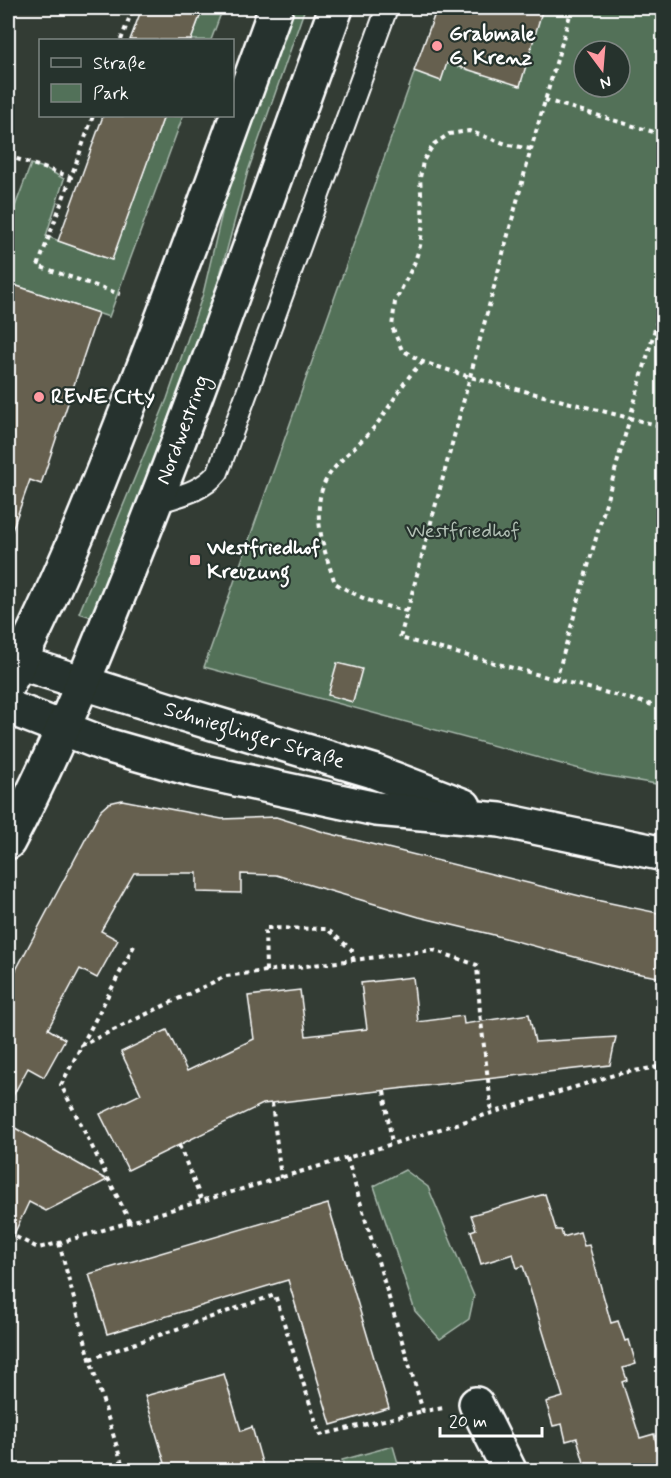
<svg xmlns="http://www.w3.org/2000/svg" width="671" height="1478" viewBox="0 0 671 1478" font-family="Mynerve,sans-serif">
<style>
.green{fill:#527159;stroke:#a8b8ac;stroke-width:1.5;fill-rule:evenodd}
.building{fill:#66614f;stroke:#fff;stroke-width:1.5}
.lines{fill:none;stroke-linecap:round;stroke-linejoin:round}
.service-casing{stroke:#fff;stroke-width:24}
.minor-casing{stroke:#fff;stroke-width:38}
.secondary-casing{stroke:#fff;stroke-width:38}
.primary-casing{stroke:#fff;stroke-width:38}
.path{stroke:#fff;stroke-width:4;stroke-dasharray:4.5 4.5;stroke-linecap:butt}
.service{stroke:#26332d;stroke-width:20}
.minor{stroke:#26332d;stroke-width:33}
.secondary{stroke:#26332d;stroke-width:33}
.primary{stroke:#26332d;stroke-width:33}
.poi-dot{fill:#ff9aa2;stroke:#26332d;stroke-width:2}
.labels{text-anchor:middle;dominant-baseline:central;stroke-width:4.5;stroke-linejoin:round;paint-order:stroke}
.poi-label{font-size:21px;font-weight:bold;fill:#fff;stroke:#26332d;text-anchor:start}
.street-label{font-size:21px;fill:#fff;stroke:#26332d}
.park-label{font-size:21px;fill:#b1bfb4;stroke:#26332d}
</style>
<rect width="100%" height="100%" fill="#333c34"/>
<filter id="ink" filterUnits="userSpaceOnUse"><feTurbulence type="fractalNoise" baseFrequency=".0167" numOctaves="2"/><feDisplacementMap in="SourceGraphic" scale="12" xChannelSelector="R" yChannelSelector="G"/><feConvolveMatrix kernelMatrix="1 2 1 2 8 2 1 2 1" color-interpolation-filters="sRGB"/></filter>
<g filter="url(#ink)">
<g class="green">
<path d="M 203,8 L 223,8 L 211,40 L 191,40 Z"/>
<path d="M 292,8 L 305,8 L 248,171 L 211,309 L 95,618 L 79,613 L 167,399 L 203,294 L 226,196 Z"/>
<path d="M 437,8 L 663,8 L 663,785 L 602,775 L 204,667 ZM 584,51 L 620,51 L 620,87 L 584,87 Z"/>
<path d="M 164,116 L 183,116 L 109,317 L 8,283 L 8,207 L 14,209 L 31,164 L 47,169 L 64,179 L 46,236 L 111,260 Z"/>
<path d="M 405,1170 L 428,1187 L 474,1296 L 469,1319 L 440,1339 L 415,1311 L 374,1186 Z"/>
<path d="M 393,1446 L 400,1470 L 345,1470 L 342,1460 Z"/>
</g>
<g class="building">
<path d="M 142,8 L 203,8 L 191,40 L 130,40 Z"/>
<path d="M 437,8 L 543,8 L 520,86 L 447,63 L 441,81 L 414,71 Z"/>
<path d="M 103,116 L 164,116 L 112,260 L 58,241 Z"/>
<path d="M 8,283 L 98,313 L 41,484 L 30,480 L 11,533 L 8,532 Z"/>
<path d="M 337,663 L 362,669 L 353,702 L 328,695 Z"/>
<path d="M 122,800 L 222,819 L 276,817 L 327,833 L 596,900 L 663,914 L 663,978 L 630,972 L 490,934 L 419,917 L 276,875 L 241,874 L 241,893 L 197,892 L 197,873 L 134,873 L 101,931 L 118,940 L 97,978 L 80,969 L 48,1029 L 65,1039 L 44,1077 L 28,1068 L 8,1105 L 8,985 L 101,810 L 109,803 Z"/>
<path d="M 413,977 L 418,1022 L 463,1016 L 464,1024 L 529,1014 L 535,1042 L 616,1037 L 610,1065 L 263,1104 L 128,1170 L 100,1114 L 141,1094 L 121,1052 L 167,1030 L 187,1071 L 254,1039 L 248,996 L 300,990 L 306,1036 L 367,1029 L 361,983 Z"/>
<path d="M 8,1124 L 107,1180 L 46,1211 L 29,1202 L 8,1247 Z"/>
<path d="M 545,1194 L 556,1230 L 561,1230 L 563,1237 L 580,1232 L 584,1246 L 589,1245 L 611,1323 L 618,1321 L 625,1341 L 629,1340 L 636,1364 L 623,1368 L 627,1380 L 622,1382 L 640,1438 L 654,1434 L 663,1470 L 586,1470 L 577,1438 L 566,1441 L 562,1424 L 553,1426 L 546,1402 L 563,1397 L 523,1266 L 517,1268 L 513,1254 L 481,1264 L 471,1231 L 476,1229 L 471,1215 Z"/>
<path d="M 328,1204 L 389,1408 L 331,1425 L 288,1280 L 107,1334 L 89,1274 Z"/>
<path d="M 224,1374 L 241,1431 L 252,1427 L 264,1470 L 167,1470 L 145,1396 Z"/>
</g>
<g class="lines">
<g class="service-casing">
<path id="service" d="M 156,503 C 178,496 202,492 218,472 L 387,8"/>
</g>
<g class="minor-casing">
<path id="minor" d="M 476,1404 L 509,1470"/>
</g>
<g class="secondary-casing">
<g id="secondary">
<path id="s1" d="M 8,659 L 179,713 L 373,771 L 464,806"/>
<path d="M 8,707 L 106,745 L 194,770 L 376,809 L 500,820 L 664,854"/>
</g>
</g>
<g class="primary-casing">
<g id="primary">
<path d="M 8,684 C 59,586 99,483 139,379 C 187,256 231,132 276,8"/>
<path id="s2" d="M 8,842 C 59,746 99,645 139,544 C 209,367 271,186 336,8"/>
</g>
</g>
<g class="path">
<path d="M 572,8 L 531,149 L 400,638 L 664,708"/>
<path d="M 121,40 L 133,8"/>
<path d="M 545,100 L 664,135"/>
<path d="M 531,149 L 509,145 L 469,131 L 449,134 L 434,144 L 423,161 L 420,178 L 423,222 L 420,246 L 414,264 L 395,302 L 392,327 L 402,350 L 423,362 L 470,377 L 664,427"/>
<path d="M 8,156 L 71,177 L 93,116"/>
<path d="M 71,177 L 38,266 L 120,294"/>
<path d="M 407,611 C 377,605 362,599 335,583 C 325,553 311,515 324,484 C 333,463 362,443 376,425 C 393,404 403,379 423,362"/>
<path d="M 556,680 L 664,297"/>
<path d="M 266,971 L 265,928 L 327,929 L 352,950 L 353,960"/>
<path d="M 80,1046 L 226,976 L 433,950 L 477,965 L 480,1013 L 492,1113"/>
<path d="M 384,1091 L 392,1144"/>
<path d="M 272,1103 L 281,1178"/>
<path d="M 179,1145 L 202,1201"/>
<path d="M 347,1158 L 423,1411 L 444,1408"/>
<path d="M 130,1222 L 61,1085 L 135,944"/>
<path d="M 8,1233 L 38,1248 L 59,1243 L 347,1158 L 617,1074 L 664,1066"/>
<path d="M 59,1243 L 90,1359 L 124,1470"/>
<path d="M 90,1359 L 275,1295 L 320,1435 L 423,1411"/>
</g>
<use href="#service" class="service"/>
<use href="#minor" class="minor"/>
<use href="#secondary" class="secondary"/>
<use href="#primary" class="primary"/>
</g>
</g>
<g class="poi-dot">
<circle cx="437" cy="46" r="6"/>
<circle cx="39" cy="397" r="6"/>
<rect x="189" y="554" width="12" height="12" rx="3"/>
</g>
<g class="labels">
<g class="poi-label">
<text x="449" y="34">Grabmale<tspan x="449" dy="24">G. Krenz</tspan></text>
<text x="51" y="397">REWE City</text>
<text x="207" y="548">Westfriedhof<tspan x="207" dy="24">Kreuzung</tspan></text>
</g>
<g class="street-label">
<text stroke="none"><textPath href="#s2" startOffset="448">Nordwestring</textPath></text>
<text stroke="none"><textPath href="#s1" startOffset="258">Schnieglinger Straße</textPath></text>
</g>
<g class="park-label">
<text x="463" y="531">Westfriedhof</text>
</g>
</g>
<rect width="671" height="1478" fill="none" stroke="#26332d" stroke-width="30"/>
<rect x="15" y="15" width="641" height="1448" fill="none" stroke="#fff" stroke-width="2" filter="url(#ink)"/>
<rect x="39" y="39" width="195" height="78" fill="#26332d" stroke="#7d8581" stroke-width="1.5"/>
<rect x="51" y="58" width="30" height="9" fill="#26332d" stroke="#7d8581" stroke-width="1.5"/>
<text x="93" y="69" font-size="18" fill="#ffffff">Straße</text>
<rect x="51" y="84" width="30" height="18" fill="#527159" stroke="#7d8581" stroke-width="1.5"/>
<text x="93" y="99" font-size="18" fill="#ffffff">Park</text>
<g transform="translate(602 69) rotate(164)"><circle r="28" fill="#26332d" stroke="#7d8581" stroke-width="1.5"/>
<path d="M0-4.5L10 22L0 15L-10 22Z" fill="#ff9aa2"/>
<text y="-9" font-size="16" font-weight="bold" text-anchor="middle" fill="#ffffff">N</text>
</g>
<path d="M440 1427v9h102v-9" fill="none" stroke="#ffffff" stroke-width="3"/>
<text x="449" y="1427" font-size="18" fill="#ffffff" stroke="#26332d" stroke-width="4.5" paint-order="stroke">20 m</text>
</svg>
